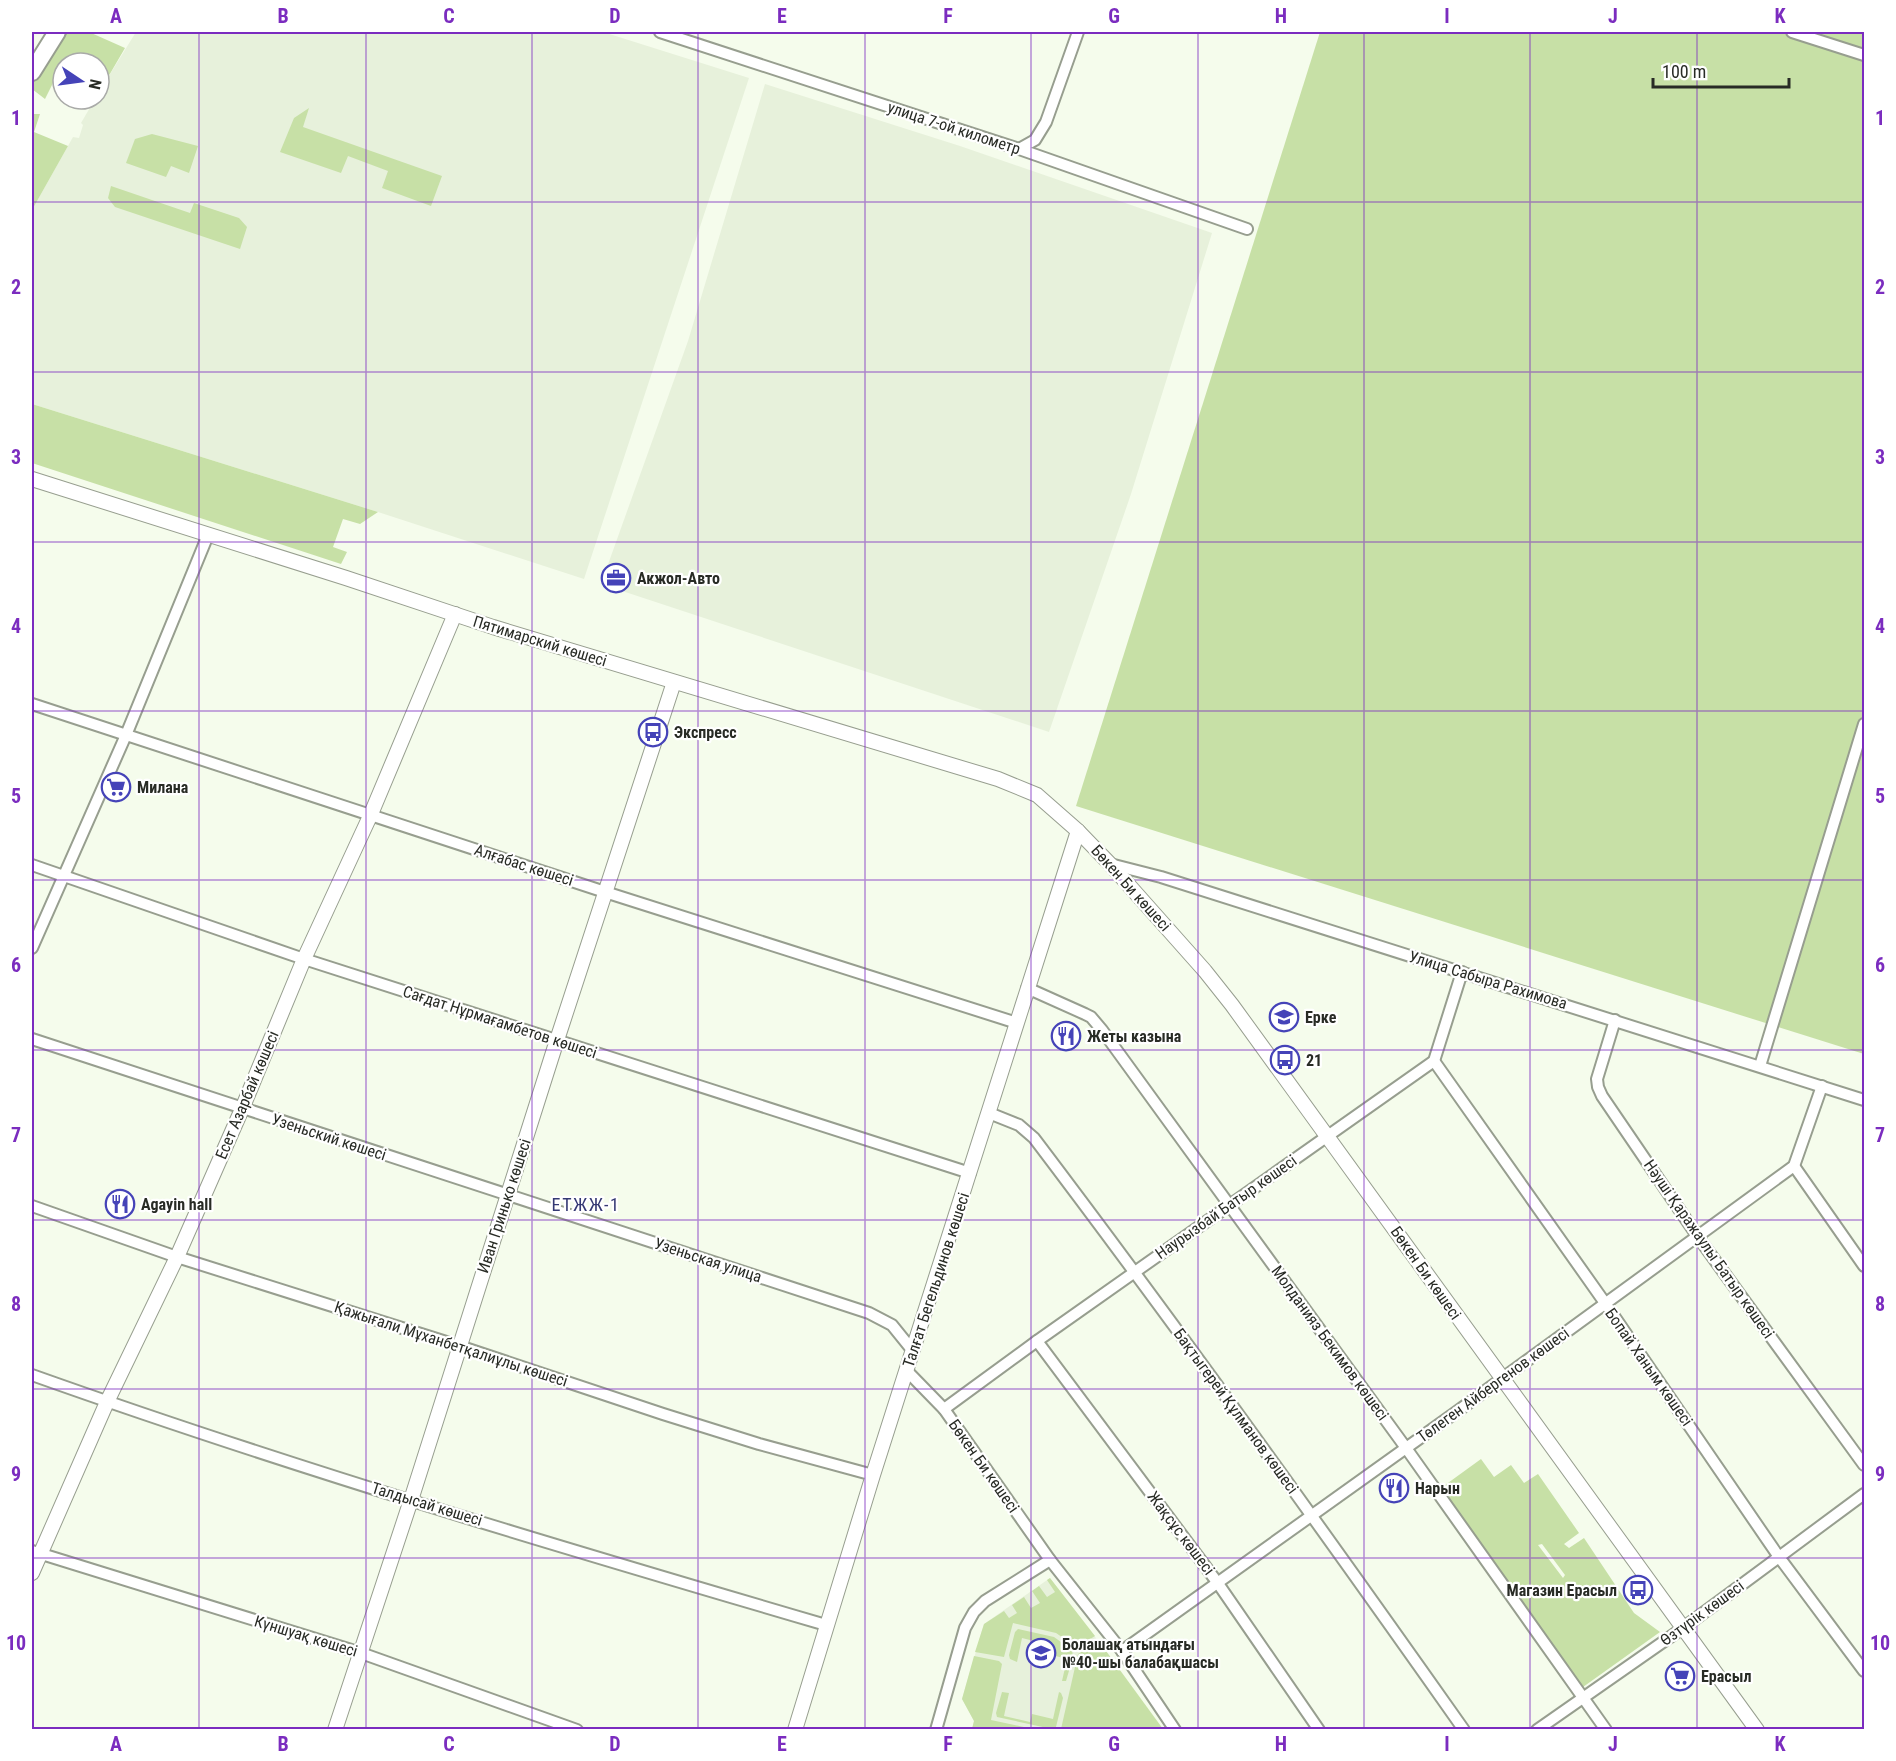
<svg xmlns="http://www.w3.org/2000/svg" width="1896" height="1761" viewBox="0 0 1896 1761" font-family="'Roboto Condensed',sans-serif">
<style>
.built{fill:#e7f1db}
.green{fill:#c7e0a6;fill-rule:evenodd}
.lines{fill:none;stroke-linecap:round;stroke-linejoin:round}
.street-casing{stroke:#979e8f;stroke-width:14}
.secondary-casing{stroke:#979e8f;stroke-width:16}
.primary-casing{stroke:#979e8f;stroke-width:20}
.street{stroke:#fff;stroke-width:10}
.secondary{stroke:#fff;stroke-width:14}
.primary{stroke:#fff;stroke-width:16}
.grid{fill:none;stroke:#7b2cbf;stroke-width:1.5;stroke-opacity:0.55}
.labels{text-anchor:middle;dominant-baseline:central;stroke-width:4.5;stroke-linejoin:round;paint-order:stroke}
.street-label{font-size:16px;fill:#282b25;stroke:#fff}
.poi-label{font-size:16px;font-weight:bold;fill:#282b25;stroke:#fff;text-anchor:start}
.neighbourhood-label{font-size:18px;letter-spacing:1.5px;fill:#343873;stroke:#fff}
.neatline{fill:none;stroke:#7b2cbf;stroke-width:2}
.grid-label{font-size:20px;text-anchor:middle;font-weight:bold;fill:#7b2cbf}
</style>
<rect width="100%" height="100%" fill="#f5fcec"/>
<g class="built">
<path d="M 136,32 L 603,32 L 749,78 L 584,579 L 378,512 L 32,404 L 32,210 L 73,137 L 79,138 L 83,125 L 81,123 L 95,99 L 99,99 L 99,92 Z"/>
<path d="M 765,84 L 960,146 L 1212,233 L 1131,494 L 1049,732 L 601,584 L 688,341 Z"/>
<path d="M 1050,1578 L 1115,1663 L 1091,1729 L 972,1729 L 974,1721 L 962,1699 L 984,1624 Z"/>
</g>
<g class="green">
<path d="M 63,32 L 89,32 L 125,48 L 104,84 L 99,82 L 99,63 L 63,63 L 45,99 L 32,89 L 32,83 Z"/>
<path d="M 1320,32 L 1864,32 L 1864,1054 L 1076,806 Z"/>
<path d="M 309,108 L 303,127 L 442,176 L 431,206 L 382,188 L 388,171 L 348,156 L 341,173 L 280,152 L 294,118 Z"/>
<path d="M 32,114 L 40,114 L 34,132 L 68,146 L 32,210 Z"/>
<path d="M 152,134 L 198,146 L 189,173 L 171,166 L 166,177 L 126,163 L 135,139 Z"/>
<path d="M 111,186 L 190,213 L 194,203 L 239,218 L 247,227 L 240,249 L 115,207 L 108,198 Z"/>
<path d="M 32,404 L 378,512 L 360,524 L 343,519 L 333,547 L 347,552 L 341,564 L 32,463 Z"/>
<path d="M 1481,1459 L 1494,1477 L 1511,1465 L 1524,1483 L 1538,1474 L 1579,1533 L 1564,1544 L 1569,1548 L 1584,1538 L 1634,1613 L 1660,1632 L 1583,1687 L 1441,1488 ZM 1542,1544 L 1565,1575 L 1563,1578 L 1538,1545 Z"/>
<path d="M 1050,1578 L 1095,1636 L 1079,1646 L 1075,1646 L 1056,1633 L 1013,1623 L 1004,1657 L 975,1652 L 984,1624 L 1004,1611 L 1009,1618 L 1017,1613 L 1012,1605 L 1024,1597 L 1031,1608 L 1040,1603 L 1032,1591 L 1039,1586 L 1047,1597 L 1055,1592 L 1047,1580 Z"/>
<path d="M 1018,1629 L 1054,1637 L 1072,1650 L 1073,1657 L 1066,1681 L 1062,1681 L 1067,1659 L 1048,1654 L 1050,1645 L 1022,1638 L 1017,1662 L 1010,1659 L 1009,1655 L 1015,1632 Z"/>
<path d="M 1098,1640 L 1163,1729 L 1061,1729 L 1078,1654 Z"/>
<path d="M 974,1656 L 999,1661 L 1002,1664 L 991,1720 L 1033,1729 L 972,1729 L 974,1721 L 962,1699 Z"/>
<path d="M 1002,1692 L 1009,1693 L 1004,1716 L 1030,1722 L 1032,1714 L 1053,1719 L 1059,1692 L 1061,1693 L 1063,1698 L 1056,1727 L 1052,1729 L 997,1717 L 996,1713 Z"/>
</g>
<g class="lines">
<g class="street-casing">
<g id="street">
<path d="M 660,32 L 1019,149 L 1247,229"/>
<path d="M 1792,32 L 1864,55"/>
<path d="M 1019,149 L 1035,140 L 1046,122 L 1078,32"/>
<path d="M 32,704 L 605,892 L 1017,1023"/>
<path d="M 1110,864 L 1161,877 L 1864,1100"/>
<path d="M 32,865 L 304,959 L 970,1173"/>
<path d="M 32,948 L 126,735 L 208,535"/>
<path d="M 1027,988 L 1085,1014 L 1091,1017 L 1102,1030 L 1406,1448 L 1606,1730"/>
<path d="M 1615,1020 L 1597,1079 L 1598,1087 L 1602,1096 L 1698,1237 L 1864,1465"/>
<path d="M 32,1039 L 869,1313 L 892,1325 L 913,1351"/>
<path d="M 1434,1061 L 1605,1303 L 1779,1557 L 1864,1671"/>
<path d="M 1760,1066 L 1864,724"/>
<path d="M 989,1113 L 1019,1125 L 1034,1138 C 1181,1332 1323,1530 1464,1730"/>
<path d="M 1794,1166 L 1864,1266"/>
<path d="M 32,1206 L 177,1257 L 459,1346 L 663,1414 L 759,1444 L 873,1475"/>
<path d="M 1037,1341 L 1217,1582 L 1319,1730"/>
<path d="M 907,1371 L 944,1409 L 1050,1560 L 1122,1651 L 1175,1730"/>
<path d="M 32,1375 C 293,1468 560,1547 826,1625"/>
<path d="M 944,1409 L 1037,1341 L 1434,1061 L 1462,972"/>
<path d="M 32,1551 L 361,1653 L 577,1730"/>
<path d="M 1122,1651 L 1455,1413 L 1794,1166 L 1822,1086"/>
<path d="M 936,1730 L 965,1628 L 974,1612 L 985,1601 L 1050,1560"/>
<path d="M 1537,1730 L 1683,1628 L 1864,1494"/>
</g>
</g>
<g class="secondary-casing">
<g id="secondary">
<path d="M 32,479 L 346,578 L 493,627 L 998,779 L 1037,795 L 1078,831 L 1110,864 L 1205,971 L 1232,1005 L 1757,1730"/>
<path d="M 32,1573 L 107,1402 L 177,1257 L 242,1109 L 304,959 L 371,814 L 455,614"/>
<path d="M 335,1730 L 411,1500 L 557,1040 L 674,682"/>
<path d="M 795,1730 L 873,1475 L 1078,831"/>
</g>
</g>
<g class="primary-casing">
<path id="primary" d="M 32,72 L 57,32"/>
</g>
<use href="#street" class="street"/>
<use href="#secondary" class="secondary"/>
<use href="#primary" class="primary"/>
</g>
<path class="grid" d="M 199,32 L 199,1730M 366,32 L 366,1730M 532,32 L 532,1730M 698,32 L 698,1730M 865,32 L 865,1730M 1031,32 L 1031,1730M 1198,32 L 1198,1730M 1364,32 L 1364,1730M 1530,32 L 1530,1730M 1697,32 L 1697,1730M 32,202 L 1864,202M 32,372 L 1864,372M 32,542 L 1864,542M 32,711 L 1864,711M 32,880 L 1864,880M 32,1050 L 1864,1050M 32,1220 L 1864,1220M 32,1389 L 1864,1389M 32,1558 L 1864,1558"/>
<defs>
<g id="office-ring" transform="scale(1.5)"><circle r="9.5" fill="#fff" stroke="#4543b8" stroke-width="1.5"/><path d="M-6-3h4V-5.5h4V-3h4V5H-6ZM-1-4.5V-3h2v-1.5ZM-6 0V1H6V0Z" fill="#4543b8"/></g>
<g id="bus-ring" transform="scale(1.5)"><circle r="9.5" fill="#fff" stroke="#4543b8" stroke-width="1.5"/><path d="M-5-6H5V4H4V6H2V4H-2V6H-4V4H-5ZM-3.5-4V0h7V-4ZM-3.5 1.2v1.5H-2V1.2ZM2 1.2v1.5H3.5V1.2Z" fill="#4543b8"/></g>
<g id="supermarket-ring" transform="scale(1.5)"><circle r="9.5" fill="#fff" stroke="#4543b8" stroke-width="1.5"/><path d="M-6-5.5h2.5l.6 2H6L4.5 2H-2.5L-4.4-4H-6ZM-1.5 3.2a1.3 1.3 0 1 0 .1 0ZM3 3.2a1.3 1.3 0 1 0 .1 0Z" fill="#4543b8"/></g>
<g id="school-ring" transform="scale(1.5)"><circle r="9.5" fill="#fff" stroke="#4543b8" stroke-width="1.5"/><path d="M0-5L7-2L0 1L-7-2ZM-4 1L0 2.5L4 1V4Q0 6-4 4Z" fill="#4543b8"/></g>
<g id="restaurant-ring" transform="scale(1.5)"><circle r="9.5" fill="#fff" stroke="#4543b8" stroke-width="1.5"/><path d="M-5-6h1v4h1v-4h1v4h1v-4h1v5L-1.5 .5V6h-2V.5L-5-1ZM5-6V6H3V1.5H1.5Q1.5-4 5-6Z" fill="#4543b8"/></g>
</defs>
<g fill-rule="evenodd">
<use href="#office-ring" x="616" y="578"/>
<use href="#bus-ring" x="653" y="732"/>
<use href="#supermarket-ring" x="116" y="787"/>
<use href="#school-ring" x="1284" y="1017"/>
<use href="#restaurant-ring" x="1066" y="1036"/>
<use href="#bus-ring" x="1285" y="1060"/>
<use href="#restaurant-ring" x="120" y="1204"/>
<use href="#restaurant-ring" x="1394" y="1488"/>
<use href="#bus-ring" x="1638" y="1590"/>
<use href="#school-ring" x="1041" y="1653"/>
<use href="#supermarket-ring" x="1680" y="1676"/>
</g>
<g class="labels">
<g class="street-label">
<text transform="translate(954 128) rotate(18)">улица 7-ой километр</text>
<text transform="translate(540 641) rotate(17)">Пятимарский көшесі</text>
<text transform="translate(524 865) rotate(18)">Алғабас көшесі</text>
<text transform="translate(1131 888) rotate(48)">Бөкен Би көшесі</text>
<text transform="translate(1488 980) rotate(17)">Улица Сабыра Рахимова</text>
<text transform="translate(500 1022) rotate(18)">Сағдат Нұрмағамбетов көшесі</text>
<text transform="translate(247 1095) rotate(-67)">Есет Азарбай көшесі</text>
<text transform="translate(329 1137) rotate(18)">Узеньский көшесі</text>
<text transform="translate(504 1206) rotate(-72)">Иван Гринько көшесі</text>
<text transform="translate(1226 1207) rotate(-35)">Наурызбай Батыр көшесі</text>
<text transform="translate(1709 1249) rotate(55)">Нәуші Қаражаулы Батыр көшесі</text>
<text transform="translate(708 1260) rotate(18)">Узеньская улица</text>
<text transform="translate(1426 1273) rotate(55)">Бөкен Би көшесі</text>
<text transform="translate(936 1280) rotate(-72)">Талғат Бегельдинов көшесі</text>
<text transform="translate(1330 1343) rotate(54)">Молданияз Бекимов көшесі</text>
<text transform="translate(451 1344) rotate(18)">Қажығали Мұханбетқалиұлы көшесі</text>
<text transform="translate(1649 1367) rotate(55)">Бопай Ханым көшесі</text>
<text transform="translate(1493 1385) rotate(-36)">Төлеген Айбергенов көшесі</text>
<text transform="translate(1236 1411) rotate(54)">Бақтыгерей Құлманов көшесі</text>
<text transform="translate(984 1466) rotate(55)">Бөкен Би көшесі</text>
<text transform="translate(427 1504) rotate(17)">Талдысай көшесі</text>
<text transform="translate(1181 1533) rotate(53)">Жақсұс көшесі</text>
<text transform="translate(1702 1613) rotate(-36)">Өзтүрік көшесі</text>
<text transform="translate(306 1636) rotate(17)">Күншуақ көшесі</text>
</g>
<g class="poi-label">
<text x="637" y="578">Акжол-Авто</text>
<text x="674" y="732">Экспресс</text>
<text x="137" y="787">Милана</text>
<text x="1305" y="1017">Ерке</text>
<text x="1087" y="1036">Жеты казына</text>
<text x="1306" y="1060">21</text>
<text x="141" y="1204">Agayin hall</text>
<text x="1415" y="1488">Нарын</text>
<text x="1617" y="1590" text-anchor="end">Магазин Ерасыл</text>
<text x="1062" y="1644">Болашақ атындағы<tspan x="1062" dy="18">№40-шы балабақшасы</tspan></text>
<text x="1701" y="1676">Ерасыл</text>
</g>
<g class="neighbourhood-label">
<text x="586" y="1204">ЕТЖЖ-1</text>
</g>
</g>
<rect width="1896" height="1761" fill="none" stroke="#ffffff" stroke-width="66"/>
<g transform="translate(81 81) rotate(103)"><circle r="28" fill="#ffffff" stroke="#a9aaa8" stroke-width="1.5"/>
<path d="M0-4.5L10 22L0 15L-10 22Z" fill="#4543b8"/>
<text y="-9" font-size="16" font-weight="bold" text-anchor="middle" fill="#282b25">N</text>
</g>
<path d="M1653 78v9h136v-9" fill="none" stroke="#282b25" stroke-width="3"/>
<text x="1662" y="78" font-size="18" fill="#282b25" stroke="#ffffff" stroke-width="4.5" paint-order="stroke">100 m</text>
<rect x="33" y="33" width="1830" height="1695" class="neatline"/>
<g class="grid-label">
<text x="116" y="23">A</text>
<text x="283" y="23">B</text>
<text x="449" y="23">C</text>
<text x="615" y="23">D</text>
<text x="782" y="23">E</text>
<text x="948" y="23">F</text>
<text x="1114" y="23">G</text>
<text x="1281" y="23">H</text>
<text x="1447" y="23">I</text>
<text x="1613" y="23">J</text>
<text x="1780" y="23">K</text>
<text x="16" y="125">1</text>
<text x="1880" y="125">1</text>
<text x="16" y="294">2</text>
<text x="1880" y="294">2</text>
<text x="16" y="464">3</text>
<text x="1880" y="464">3</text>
<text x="16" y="633">4</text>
<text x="1880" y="633">4</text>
<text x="16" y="803">5</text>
<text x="1880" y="803">5</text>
<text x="16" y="972">6</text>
<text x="1880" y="972">6</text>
<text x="16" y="1142">7</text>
<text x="1880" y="1142">7</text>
<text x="16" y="1311">8</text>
<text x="1880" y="1311">8</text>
<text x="16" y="1481">9</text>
<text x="1880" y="1481">9</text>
<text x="16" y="1650">10</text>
<text x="1880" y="1650">10</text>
<text x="116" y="1751">A</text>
<text x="283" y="1751">B</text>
<text x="449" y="1751">C</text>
<text x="615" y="1751">D</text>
<text x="782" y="1751">E</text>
<text x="948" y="1751">F</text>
<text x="1114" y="1751">G</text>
<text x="1281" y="1751">H</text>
<text x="1447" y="1751">I</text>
<text x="1613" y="1751">J</text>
<text x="1780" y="1751">K</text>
</g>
</svg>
